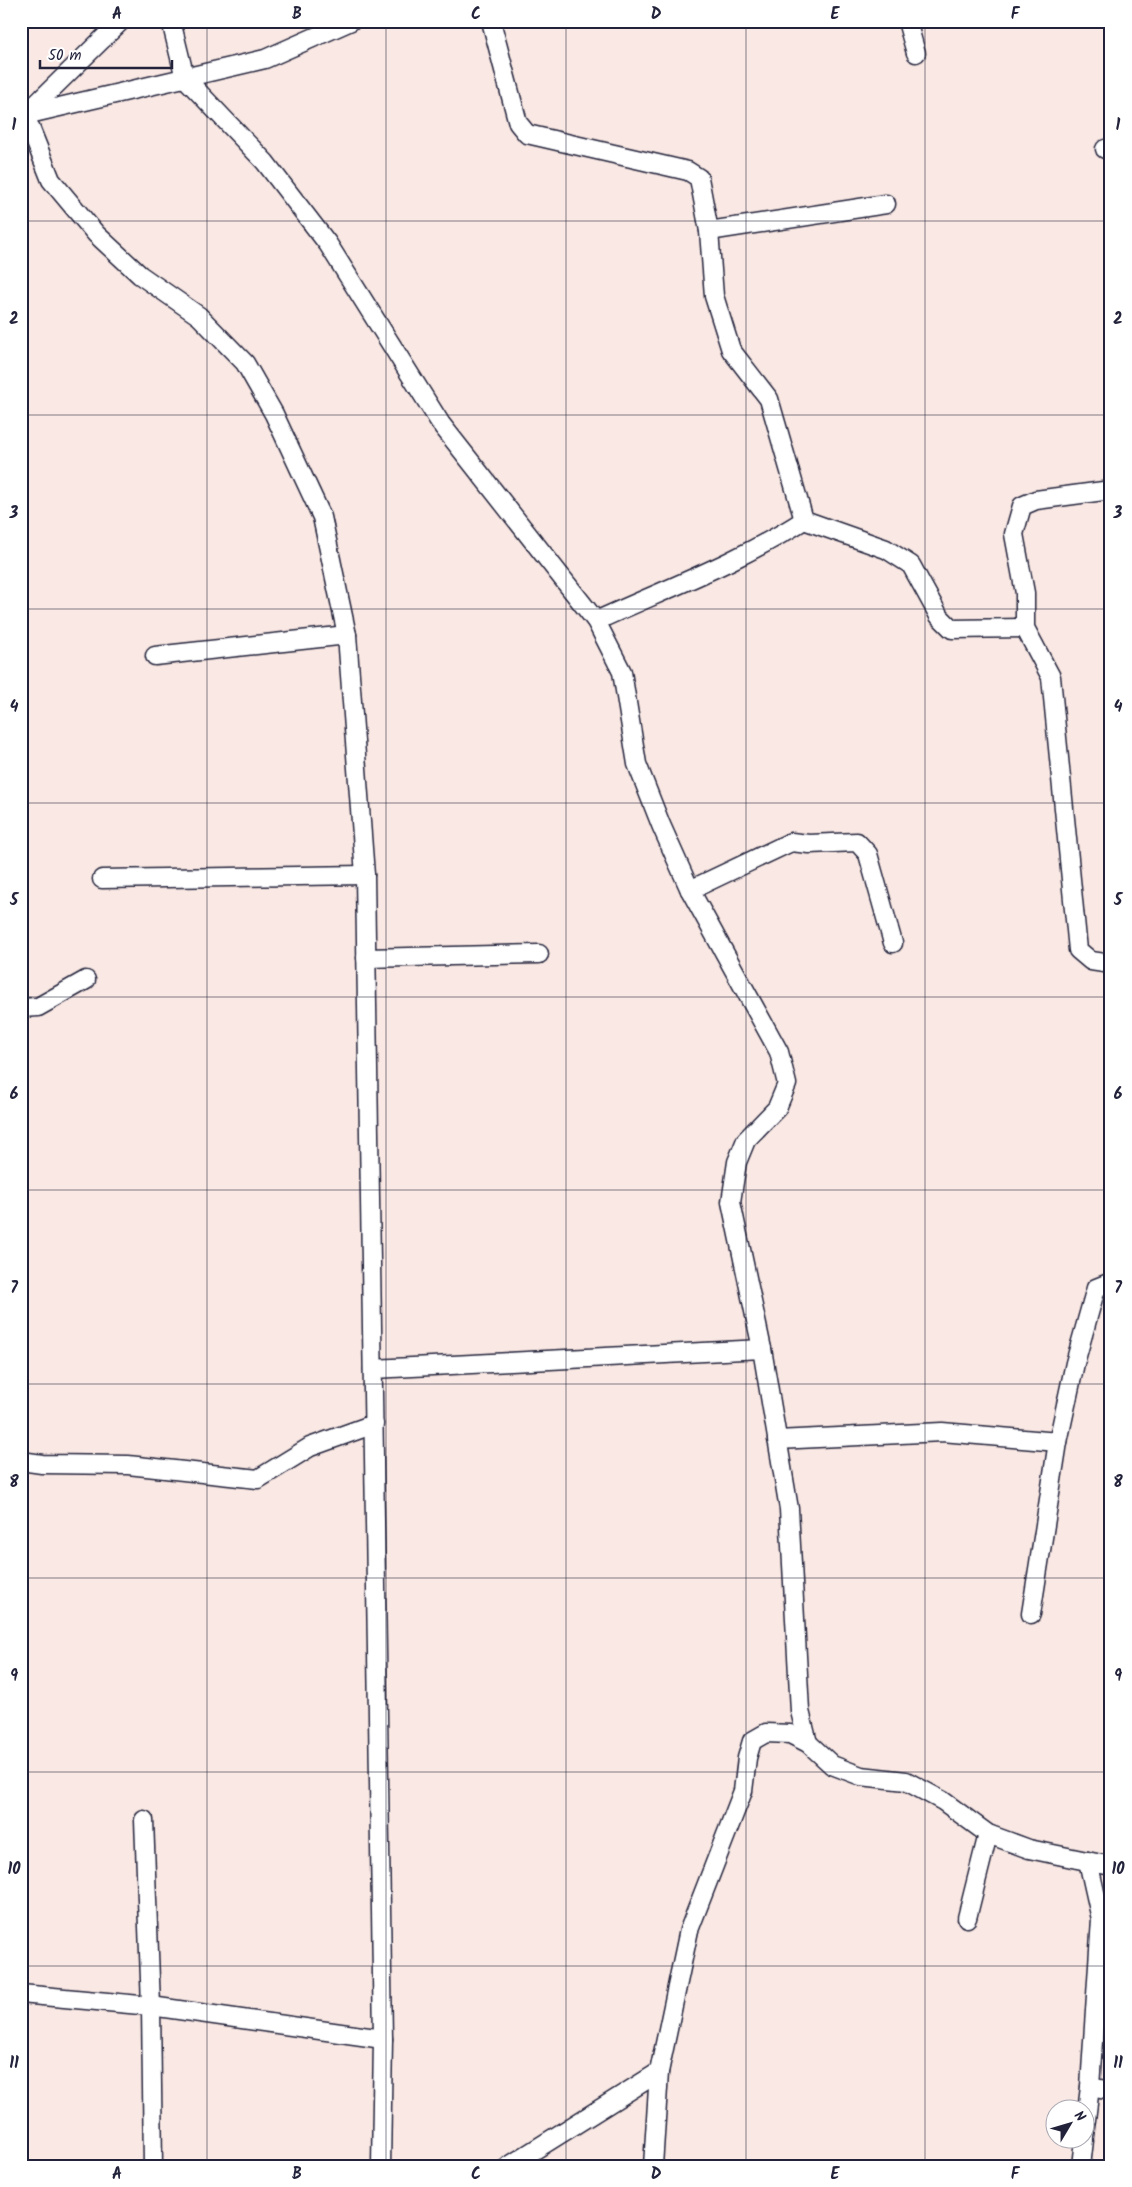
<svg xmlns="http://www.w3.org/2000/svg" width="1132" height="2187" viewBox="0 0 1132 2187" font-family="Kalam,sans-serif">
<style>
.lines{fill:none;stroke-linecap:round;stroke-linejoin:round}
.minor-casing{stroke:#22223b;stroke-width:21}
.minor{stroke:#fff;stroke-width:18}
.grid{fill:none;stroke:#22223b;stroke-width:1;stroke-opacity:0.55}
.neatline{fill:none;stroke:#22223b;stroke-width:2}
.grid-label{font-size:16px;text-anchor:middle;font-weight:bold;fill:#22223b}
</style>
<rect width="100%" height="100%" fill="#f9e8e3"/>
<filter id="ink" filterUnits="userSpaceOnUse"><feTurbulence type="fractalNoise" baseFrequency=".02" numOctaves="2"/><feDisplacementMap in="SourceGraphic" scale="10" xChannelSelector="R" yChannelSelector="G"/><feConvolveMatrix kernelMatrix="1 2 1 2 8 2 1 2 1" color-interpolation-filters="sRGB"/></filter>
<g filter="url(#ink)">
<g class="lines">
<g class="minor-casing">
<g id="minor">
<path d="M 171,21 L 185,78 L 265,162 L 328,244 L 441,424 L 596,621 L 622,672 L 637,764 L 661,825 L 690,890 L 779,1052 L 787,1084 L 777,1108 L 746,1140 L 737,1162 L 731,1202 L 762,1349 L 789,1509 L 800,1711 L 808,1743"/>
<path d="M 491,21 L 518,123 L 527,134 L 688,171 L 699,178 L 709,231 L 714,296 L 731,350 L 769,399 L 804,520 L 886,549 L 911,565 L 939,616 L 952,629 L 1025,628"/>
<path d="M 907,21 L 916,53"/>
<path d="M 21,100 L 25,115 L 51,180 L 96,234 L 140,275 L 199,316 L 245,363 L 274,414 L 322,517 L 347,635 L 365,875 L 383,2039 L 381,2166"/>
<path d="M 25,115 L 265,59 L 351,21"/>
<path d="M 25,115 L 121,21"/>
<path d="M 1105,149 L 1111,148"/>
<path d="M 709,231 L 886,204"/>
<path d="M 1111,490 L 1036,500 L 1022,506 L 1014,534 L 1025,593 L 1025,628 L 1051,677 L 1078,950 L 1091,961 L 1111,964"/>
<path d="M 596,621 C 666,589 739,562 804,520"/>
<path d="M 155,656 L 347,635"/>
<path d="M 102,879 L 365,875"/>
<path d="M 690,890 L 791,842 L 809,844 L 857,842 L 868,854 L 893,943"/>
<path d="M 366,958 L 539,954"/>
<path d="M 21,1008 L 38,1007 L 86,980"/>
<path d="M 373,1369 L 762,1349"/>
<path d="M 777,1440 L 942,1432 L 1058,1442"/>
<path d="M 21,1461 L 42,1464 L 128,1465 L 258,1479 L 310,1447 L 374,1424"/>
<path d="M 1031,1614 L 1058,1442 L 1075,1363 L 1096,1288 L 1111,1282"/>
<path d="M 144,1820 L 151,2006 L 153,2166"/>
<path d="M 967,1918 L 988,1834"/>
<path d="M 21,1994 L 151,2006 L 383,2039"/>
<path d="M 1090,2087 L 1111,2091"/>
<path d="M 1084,2136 L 1090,2087 L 1101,1919 L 1088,1861"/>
<path d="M 509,2166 L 659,2072 L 689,1930 L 743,1791 L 747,1758 L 752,1741 L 766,1733 L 790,1734 L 808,1743 L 832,1765 L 861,1776 L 906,1781 L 943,1801 L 988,1834 L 1029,1849 L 1111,1866"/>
<path d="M 653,2166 L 659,2072"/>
<path d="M 1081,2166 L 1084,2140"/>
</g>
</g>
<use href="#minor" class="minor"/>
</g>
</g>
<path class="grid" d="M 207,21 L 207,2166M 386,21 L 386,2166M 566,21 L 566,2166M 746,21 L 746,2166M 925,21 L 925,2166M 21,221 L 1111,221M 21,415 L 1111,415M 21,609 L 1111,609M 21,803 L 1111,803M 21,997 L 1111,997M 21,1190 L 1111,1190M 21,1384 L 1111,1384M 21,1578 L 1111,1578M 21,1772 L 1111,1772M 21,1966 L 1111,1966"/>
<rect width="1132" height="2187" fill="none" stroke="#fff" stroke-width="55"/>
<g transform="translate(1070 2124) rotate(52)"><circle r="24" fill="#ffffff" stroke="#a7a7b1"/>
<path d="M0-4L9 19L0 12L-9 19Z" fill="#22223b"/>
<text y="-8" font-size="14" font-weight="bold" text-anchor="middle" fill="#22223b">N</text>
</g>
<path d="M40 60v8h132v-8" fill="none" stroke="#22223b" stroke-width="2.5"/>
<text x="48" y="60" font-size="15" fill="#22223b" stroke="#ffffff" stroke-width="4" paint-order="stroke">50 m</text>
<rect x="28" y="28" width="1076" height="2132" class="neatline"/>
<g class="grid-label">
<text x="117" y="19">A</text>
<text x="297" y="19">B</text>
<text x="476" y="19">C</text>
<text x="656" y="19">D</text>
<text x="835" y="19">E</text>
<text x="1015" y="19">F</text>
<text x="14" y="130">1</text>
<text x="1118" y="130">1</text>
<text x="14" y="324">2</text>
<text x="1118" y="324">2</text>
<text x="14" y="518">3</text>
<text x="1118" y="518">3</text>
<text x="14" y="712">4</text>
<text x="1118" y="712">4</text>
<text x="14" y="905">5</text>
<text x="1118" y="905">5</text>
<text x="14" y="1099">6</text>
<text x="1118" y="1099">6</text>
<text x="14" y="1293">7</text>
<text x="1118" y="1293">7</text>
<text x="14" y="1487">8</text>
<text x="1118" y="1487">8</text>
<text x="14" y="1681">9</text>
<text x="1118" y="1681">9</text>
<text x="14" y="1874">10</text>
<text x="1118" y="1874">10</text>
<text x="14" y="2068">11</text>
<text x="1118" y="2068">11</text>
<text x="117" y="2179">A</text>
<text x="297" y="2179">B</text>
<text x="476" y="2179">C</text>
<text x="656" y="2179">D</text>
<text x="835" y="2179">E</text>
<text x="1015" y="2179">F</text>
</g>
</svg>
